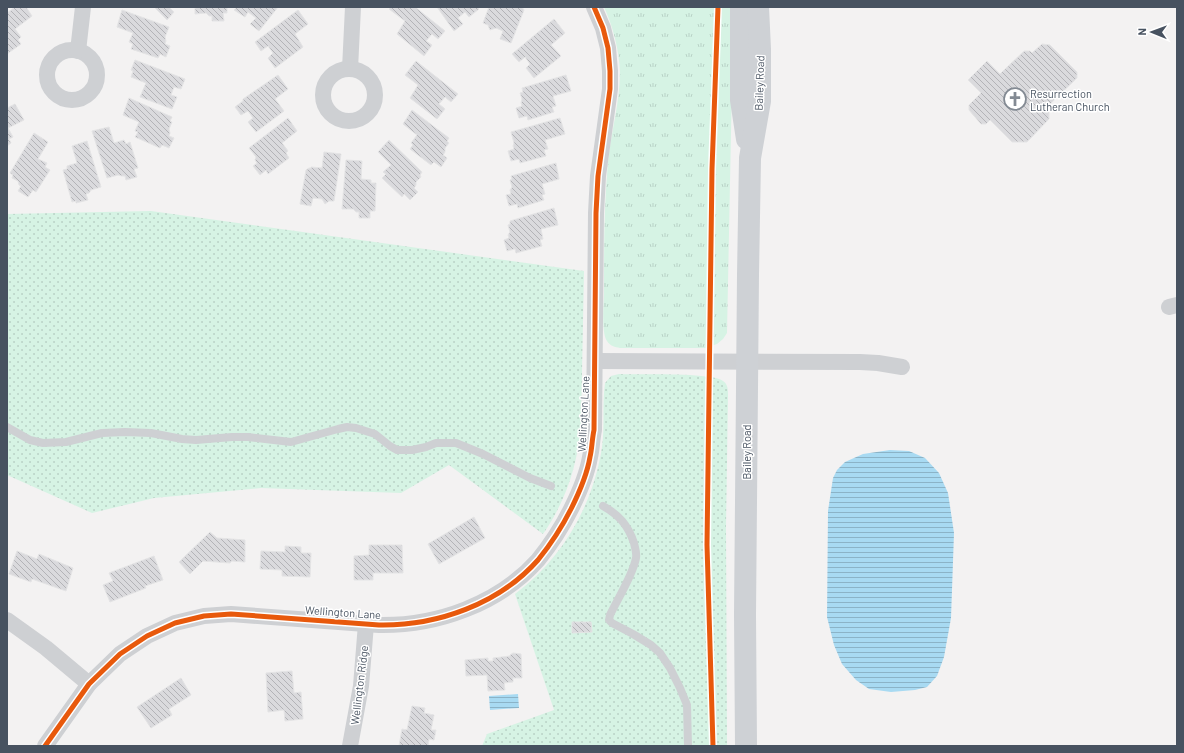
<svg xmlns="http://www.w3.org/2000/svg" width="1184" height="753" viewBox="0 0 1184 753" font-family="Barlow,sans-serif">
<style>
.grass{fill:url(#grass-dots)}
.park{fill:url(#park-tufts)}
.water{fill:url(#water-rules)}
.building{fill:url(#building-back-hatch);stroke:#e4e4e5}
.lines{fill:none;stroke-linecap:round;stroke-linejoin:round}
.lane{stroke:#ced0d3;stroke-width:8}
.street{stroke:#ced0d3;stroke-width:16}
.secondary{stroke:#ced1d5;stroke-width:22}
.cycleway-casing{stroke:#fff;stroke-width:8}
.cycleway{stroke:#e8590c;stroke-width:5}
.labels{text-anchor:middle;dominant-baseline:central;stroke-width:3;stroke-linejoin:round;paint-order:stroke}
.street-label{font-size:11px;fill:#475260;stroke:#fff}
.poi-label{font-size:11px;fill:#475260;stroke:#fff;text-anchor:start}
</style>
<defs>
<pattern id="grass-dots" width="8" height="8" patternUnits="userSpaceOnUse"><rect width="8" height="8" fill="#d6f3e4"/><path d="M2 2h.1M6 6h.1" fill="none" stroke="#b9d2c6" stroke-width="1.8" stroke-linecap="round"/></pattern>
<pattern id="park-tufts" width="24" height="20" patternUnits="userSpaceOnUse"><rect width="24" height="20" fill="#d6f3e4"/><path d="M3 7l-1-3M5 7V3M7 7l1-3M15 17l-1-3M17 17v-4M19 17l1-3" fill="none" stroke="#b9d2c6"/></pattern>
<pattern id="water-rules" width="6" height="5" patternUnits="userSpaceOnUse"><rect width="6" height="5" fill="#a8daf2"/><path d="M0 2.5h6" fill="none" stroke="#8bb3c7"/></pattern>
<pattern id="building-back-hatch" width="6" height="6" patternUnits="userSpaceOnUse"><rect width="6" height="6" fill="#dadadd"/><path d="M-1 5l2 2M0 0l6 6M5-1l2 2" fill="none" stroke="#b3b3b7"/></pattern>
</defs>
<rect width="100%" height="100%" fill="#f3f2f2"/>
<g class="grass">
<path d="M 151,211 L 584,271 L 581,424 C 578,464 566,501 543,534 L 449,465 L 401,493 L 261,488 L 154,498 L 92,513 L 7,475 L 7,214 Z"/>
<path d="M 619,374 C 637,375 712,372 723,381 C 728,384 728,390 728,395 L 726,527 L 727,746 L 482,746 L 487,734 L 554,710 L 515,594 C 562,559 593,506 602,447 C 605,426 602,404 605,383 L 611,376 Z"/>
</g>
<path class="park" d="M 604,7 L 735,7 L 732,84 L 727,333 L 723,339 L 717,344 L 705,348 L 620,348 C 615,347 610,346 607,341 C 601,333 604,303 604,293 C 604,249 604,206 608,162 C 611,132 620,102 620,72 C 619,49 613,27 604,7 Z"/>
<g class="water">
<path d="M 890,450 L 909,451 L 925,458 L 939,473 L 948,493 L 954,533 L 951,618 L 944,657 L 937,676 L 927,687 L 915,690 L 891,692 L 869,689 L 856,680 L 842,664 L 834,645 L 827,617 L 828,511 L 833,478 L 837,470 L 845,462 L 863,454 Z"/>
<path d="M 518,694 L 519,708 L 490,710 L 489,696 Z"/>
</g>
<g class="building">
<path d="M 15,7 L 26,7 L 32,16 L 15,29 L 21,37 L 18,40 L 21,44 L 7,54 L 7,13 Z"/>
<path d="M 154,7 L 169,7 L 174,12 L 167,20 Z"/>
<path d="M 195,7 L 227,7 L 227,13 L 223,13 L 224,21 L 212,21 L 212,16 L 209,16 L 206,13 L 195,14 Z"/>
<path d="M 237,7 L 278,7 L 259,31 L 250,24 L 256,18 L 248,12 L 245,17 L 234,10 Z"/>
<path d="M 391,7 L 415,7 L 445,31 L 438,39 L 432,34 L 426,41 L 432,45 L 424,56 L 397,34 L 405,21 L 389,9 Z"/>
<path d="M 437,7 L 477,7 L 479,9 L 469,17 L 465,12 L 458,18 L 463,24 L 454,31 Z"/>
<path d="M 489,7 L 522,7 L 524,10 L 511,43 L 500,39 L 503,31 L 496,28 L 490,30 L 488,25 L 483,23 Z"/>
<path d="M 122,10 L 169,27 L 165,37 L 166,41 L 165,44 L 170,46 L 166,57 L 160,54 L 158,58 L 131,49 L 133,44 L 129,42 L 133,33 L 117,27 Z"/>
<path d="M 298,10 L 308,24 L 295,34 L 303,47 L 275,68 L 268,58 L 273,53 L 268,46 L 261,51 L 255,42 Z"/>
<path d="M 554,19 L 565,33 L 551,45 L 561,56 L 534,78 L 526,68 L 530,64 L 525,57 L 519,62 L 512,54 Z"/>
<path d="M 1042,44 L 1050,45 L 1077,72 L 1077,78 L 1049,105 L 1049,119 L 1027,142 L 1012,142 L 990,120 L 986,124 L 981,124 L 969,110 L 969,105 L 981,93 L 968,80 L 987,61 L 1000,74 L 1024,51 L 1030,51 L 1032,53 Z"/>
<path d="M 135,60 L 185,79 L 181,89 L 174,87 L 171,95 L 177,97 L 172,109 L 140,97 L 146,83 L 131,77 L 133,71 L 131,70 Z"/>
<path d="M 416,61 L 458,94 L 451,102 L 445,97 L 439,104 L 445,109 L 437,119 L 410,98 L 418,85 L 405,75 Z"/>
<path d="M 278,75 L 288,89 L 275,99 L 284,111 L 256,132 L 248,122 L 253,118 L 248,111 L 241,115 L 235,107 L 243,101 L 243,99 Z"/>
<path d="M 566,75 L 571,91 L 553,96 L 556,106 L 552,107 L 554,112 L 528,120 L 527,116 L 519,118 L 516,108 L 522,106 L 521,103 L 522,99 L 520,93 L 523,92 L 522,88 Z"/>
<path d="M 129,98 L 172,117 L 170,121 L 172,122 L 169,129 L 170,133 L 169,136 L 174,138 L 169,148 L 162,145 L 160,148 L 135,137 L 138,132 L 135,131 L 139,122 L 123,115 Z"/>
<path d="M 15,104 L 24,120 L 8,128 L 13,137 L 9,139 L 11,143 L 7,146 L 7,108 Z"/>
<path d="M 412,110 L 449,138 L 447,141 L 449,143 L 445,148 L 445,152 L 443,155 L 447,158 L 441,167 L 434,162 L 431,165 L 410,149 L 413,145 L 411,143 L 417,135 L 403,124 Z"/>
<path d="M 288,118 L 297,131 L 282,143 L 288,151 L 286,153 L 289,158 L 268,174 L 266,170 L 260,175 L 253,166 L 257,163 L 255,160 L 256,157 L 249,148 Z"/>
<path d="M 560,118 L 565,134 L 545,140 L 548,149 L 544,150 L 546,156 L 520,163 L 519,159 L 511,161 L 508,151 L 514,149 L 513,146 L 514,143 L 511,132 Z"/>
<path d="M 109,127 L 114,143 L 124,140 L 126,144 L 130,142 L 138,168 L 134,169 L 137,177 L 126,180 L 125,176 L 122,176 L 118,175 L 107,178 L 92,131 Z"/>
<path d="M 34,133 L 48,142 L 38,159 L 47,163 L 45,167 L 50,170 L 36,192 L 33,190 L 28,197 L 18,191 L 21,186 L 19,185 L 18,181 L 12,178 L 13,175 L 10,173 Z"/>
<path d="M 389,140 L 422,172 L 420,175 L 421,177 L 416,182 L 416,185 L 414,188 L 418,192 L 410,200 L 404,194 L 402,197 L 382,178 L 386,174 L 383,172 L 391,165 L 378,152 Z"/>
<path d="M 87,141 L 101,187 L 91,190 L 89,193 L 86,194 L 88,200 L 76,203 L 76,201 L 72,202 L 63,170 L 67,169 L 67,166 L 77,163 L 72,146 Z"/>
<path d="M 324,152 L 341,154 L 334,201 L 329,201 L 325,204 L 322,199 L 313,198 L 311,206 L 300,204 L 306,170 L 309,168 L 311,168 L 311,167 L 322,168 Z"/>
<path d="M 346,160 L 362,161 L 361,179 L 371,180 L 371,183 L 376,183 L 375,211 L 370,211 L 370,218 L 359,218 L 359,212 L 356,212 L 353,209 L 342,209 Z"/>
<path d="M 556,163 L 559,179 L 542,184 L 545,194 L 542,195 L 544,200 L 518,208 L 517,204 L 509,206 L 506,195 L 511,194 L 510,190 L 512,187 L 510,180 L 512,179 L 511,176 Z"/>
<path d="M 554,208 L 558,225 L 541,229 L 543,239 L 540,240 L 542,246 L 516,253 L 515,249 L 507,251 L 504,240 L 509,238 L 508,235 L 510,232 L 508,225 L 510,224 L 510,221 Z"/>
<path d="M 474,517 L 485,538 L 439,564 L 428,544 Z"/>
<path d="M 210,532 L 217,538 L 245,540 L 245,562 L 232,561 L 230,563 L 203,561 L 190,574 L 179,562 Z"/>
<path d="M 369,545 L 402,545 L 403,573 L 373,573 L 373,580 L 354,580 L 354,556 L 369,555 Z"/>
<path d="M 285,546 L 301,547 L 301,553 L 311,553 L 310,577 L 282,576 L 282,570 L 260,569 L 261,551 L 285,552 Z"/>
<path d="M 17,551 L 37,559 L 39,554 L 73,568 L 66,591 L 32,579 L 31,582 L 9,574 Z"/>
<path d="M 154,556 L 163,580 L 145,586 L 146,588 L 110,602 L 103,585 L 113,581 L 109,573 Z"/>
<path d="M 572,622 L 591,622 L 592,632 L 572,633 Z"/>
<path d="M 513,653 L 521,654 L 522,678 L 513,678 L 513,682 L 504,683 L 505,690 L 488,691 L 487,675 L 466,676 L 465,660 L 488,658 L 488,661 L 493,661 L 493,658 L 510,656 L 510,655 Z"/>
<path d="M 292,671 L 294,693 L 301,692 L 303,719 L 285,721 L 284,710 L 268,712 L 266,673 Z"/>
<path d="M 181,678 L 191,695 L 169,709 L 172,715 L 151,728 L 137,707 Z"/>
<path d="M 412,706 L 425,708 L 424,713 L 434,715 L 431,730 L 436,730 L 434,740 L 429,739 L 428,746 L 399,746 L 402,729 L 407,730 Z"/>
</g>
<g class="lines">
<g class="lane">
<path d="M 7,427 L 30,440 L 43,443 L 66,442 L 102,433 L 125,432 L 151,433 L 182,439 L 196,440 L 232,437 L 248,437 L 291,442 L 338,429 L 347,427 L 356,428 L 375,434 L 390,446 L 397,450 L 412,450 L 426,447 L 436,443 L 456,443 L 483,454 L 530,478 L 551,486"/>
<path d="M 603,506 C 619,515 628,525 634,543 C 635,548 637,553 636,558 C 633,575 618,598 610,615 L 609,620 L 612,623 L 633,634 L 651,645 L 660,653 L 670,668 L 680,688 L 687,705 L 688,746"/>
</g>
<g class="street">
<circle cx="72" cy="75" r="25"/>
<path d="M 78,51 L 83,7"/>
<path d="M 350,69 L 353,7"/>
<circle cx="349" cy="95" r="26"/>
<path d="M 1169,307 L 1177,305"/>
<path d="M 595,361 L 860,362 L 878,363 L 902,367"/>
<path d="M 7,620 L 46,648 L 89,684"/>
<path d="M 45,746 L 89,684 L 120,654 L 147,636 L 175,623 L 204,616 L 231,614 L 379,625 C 437,626 499,604 538,560 C 551,544 562,527 571,509 C 579,493 587,475 590,457 C 592,449 592,439 594,430 L 596,213 L 598,176 L 610,89 L 610,71 L 608,48 L 603,28 L 594,7"/>
<path d="M 350,746 L 361,686 L 366,624"/>
</g>
<g class="secondary">
<path d="M 741,7 L 741,100 L 747,139"/>
<path d="M 746,746 L 745,615 L 748,275 L 750,158 L 760,101 L 760,49 L 758,7"/>
</g>
<g class="cycleway-casing">
<g id="cycleway">
<path d="M 45,746 L 89,684 L 120,654 L 147,636 L 175,623 L 204,616 L 231,614 L 379,625 C 437,626 499,604 538,560 C 551,544 562,527 571,509 C 579,493 587,475 590,457 C 592,449 592,439 594,430 L 596,213 L 598,176 L 610,89 L 610,71 L 608,48 L 603,28 L 594,7"/>
<path d="M 713,746 L 707,545 L 712,169 L 718,7"/>
</g>
</g>
<use href="#cycleway" class="cycleway"/>
</g>
<defs>
<g id="church-ring" transform="scale(1.15)"><circle r="9.5" fill="#fff" stroke="#838a93" stroke-width="1.5"/><path d="M-1.2-6h2.4v3.5h3.3v2.4h-3.3V6h-2.4V-.1h-3.3v-2.4h3.3Z" fill="#838a93"/></g>
</defs>
<g fill-rule="evenodd">
<use href="#church-ring" x="1015" y="99"/>
</g>
<g class="labels">
<g class="street-label">
<text transform="translate(759 83) rotate(-88)">Bailey Road</text>
<text transform="translate(583 414) rotate(-87)">Wellington Lane</text>
<text transform="translate(746 452) rotate(-90)">Bailey Road</text>
<text transform="translate(343 612) rotate(4)">Wellington Lane</text>
<text transform="translate(359 685) rotate(-83)">Wellington Ridge</text>
</g>
<g class="poi-label">
<text x="1030" y="93">Resurrection<tspan x="1030" dy="13">Lutheran Church</tspan></text>
</g>
</g>
<rect width="1184" height="753" fill="none" stroke="#475260" stroke-width="16"/>
<g transform="translate(1152 32) rotate(271)" stroke="#ffffff" stroke-width="3" paint-order="stroke">
<path d="M0-3L7 15L0 10L-7 15Z" fill="#475260"/>
<text y="-6" font-size="11" font-weight="bold" text-anchor="middle" fill="#475260">N</text>
</g>
</svg>
